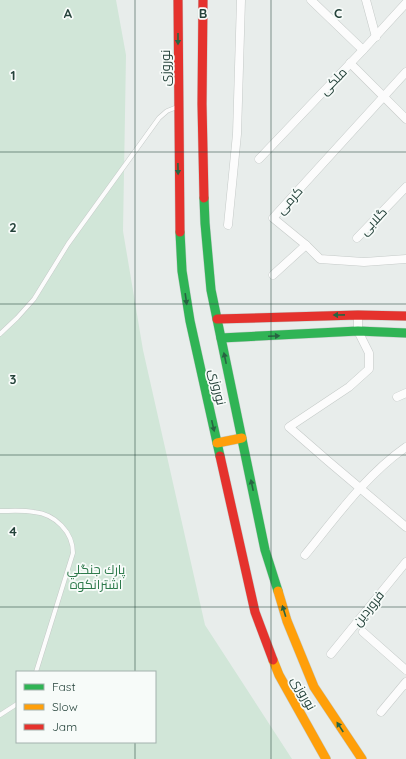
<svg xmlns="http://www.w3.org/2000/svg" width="406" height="759" viewBox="0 0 406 759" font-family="Quicksand,Cairo,sans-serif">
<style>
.green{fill:#d1e6d8;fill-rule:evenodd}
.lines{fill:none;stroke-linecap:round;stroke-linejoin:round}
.lane-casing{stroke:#c5cac8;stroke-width:5}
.street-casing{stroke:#c5cac8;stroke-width:9}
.fast-casing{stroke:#c3cbc8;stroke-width:10}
.slow-casing{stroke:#c3cbc8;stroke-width:10}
.jam-casing{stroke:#c3cbc8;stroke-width:10}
.lane{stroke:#fcfcfc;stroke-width:4}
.street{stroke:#fcfcfc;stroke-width:8}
.fast{stroke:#30b455;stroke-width:9}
.slow{stroke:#ff9f0a;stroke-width:9}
.jam{stroke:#e5322d;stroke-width:9}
.oneway{fill:#286442}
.grid{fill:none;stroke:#24423a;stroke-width:1;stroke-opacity:0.55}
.labels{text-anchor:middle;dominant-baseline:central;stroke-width:3.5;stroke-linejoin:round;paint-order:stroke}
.street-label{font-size:13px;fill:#24423a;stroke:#f7fbf9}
.park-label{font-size:13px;fill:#2d7a4b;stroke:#f7fbf9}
.grid-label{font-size:13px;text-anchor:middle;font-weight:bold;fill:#24423a;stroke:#f7fbf9;stroke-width:3.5;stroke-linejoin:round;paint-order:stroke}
</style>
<rect width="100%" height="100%" fill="#e8edeb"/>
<path class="green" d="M 0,0 L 116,0 L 126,55 L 123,231 L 143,350 L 205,625 L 292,759 L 0,759 ZM 17,672 L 155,672 L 155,742 L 17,742 Z"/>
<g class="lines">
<g class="lane-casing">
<g id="lane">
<path d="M 0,334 L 17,318 L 34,299 L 68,244 L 159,118 L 167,111 L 177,107"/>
<path d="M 0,511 C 11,511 23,510 34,512 C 55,514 73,532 73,553 L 36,672"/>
<path d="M 0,715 L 17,704"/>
</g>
</g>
<g class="street-casing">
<g id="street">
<path d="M 311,0 L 363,50"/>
<path d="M 366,0 L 376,37"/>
<path d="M 350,63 L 406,119"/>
<path d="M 406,72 L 273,218 L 306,245 L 320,259 L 364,262 L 406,259"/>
<path d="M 259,159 L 363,50 L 406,3"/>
<path d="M 228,225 L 237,134 L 241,0"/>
<path d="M 357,238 L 406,187"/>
<path d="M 273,275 L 306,245"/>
<path d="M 358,315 L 358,331 L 369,353 L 369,369 L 349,387 L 289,427 L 328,461 L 406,527"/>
<path d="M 397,397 L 406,393"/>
<path d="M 305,555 C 336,517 366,475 406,447"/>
<path d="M 363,632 L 406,670"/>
<path d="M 331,654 L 406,562"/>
<path d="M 381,712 L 406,682"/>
</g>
</g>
<g class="fast-casing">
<g id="fast">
<path d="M 204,198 L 205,223 L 211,290 L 265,550 L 278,591"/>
<path d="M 180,232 L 182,271 L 190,321 L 220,456"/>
<path d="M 221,338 L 358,331 L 406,333"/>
</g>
</g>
<g class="slow-casing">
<g id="slow">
<path d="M 217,443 L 242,438"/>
<path d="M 278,591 L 287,621 L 314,687 L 362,759"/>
<path d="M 273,660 L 279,675 L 326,759"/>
</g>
</g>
<g class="jam-casing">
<g id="jam">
<path d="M 178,0 L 180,232"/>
<path d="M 203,0 L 202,104 L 204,198"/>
<path d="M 217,319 L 358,315 L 406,316"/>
<path d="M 220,456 L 255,612 L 273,660"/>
</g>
</g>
<use href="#lane" class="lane"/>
<use href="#street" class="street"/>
<use href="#fast" class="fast"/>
<use href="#slow" class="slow"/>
<use href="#jam" class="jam"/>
</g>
<defs><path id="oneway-solid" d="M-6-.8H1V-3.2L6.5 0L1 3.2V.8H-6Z"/></defs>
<g class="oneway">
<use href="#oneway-solid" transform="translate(178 39) rotate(90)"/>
<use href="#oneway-solid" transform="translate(178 169) rotate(89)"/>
<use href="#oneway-solid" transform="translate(186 299) rotate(82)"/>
<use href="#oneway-solid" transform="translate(339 315) rotate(179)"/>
<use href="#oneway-solid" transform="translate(274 336) rotate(-3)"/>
<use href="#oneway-solid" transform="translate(225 358) rotate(-102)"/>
<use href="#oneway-solid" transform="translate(213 426) rotate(77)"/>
<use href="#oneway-solid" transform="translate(252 485) rotate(-102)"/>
<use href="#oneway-solid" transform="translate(284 611) rotate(-107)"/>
<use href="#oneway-solid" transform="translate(340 727) rotate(-123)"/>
</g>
<path class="grid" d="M 135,0 L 135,672M 271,0 L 271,759M 0,152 L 406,152M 0,304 L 406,304M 0,455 L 406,455M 0,607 L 406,607M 135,742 L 135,759"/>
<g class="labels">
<g class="street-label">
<text transform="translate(165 68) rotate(-90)">نوروزی</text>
<text transform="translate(333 81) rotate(-46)">ملکی</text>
<text transform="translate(289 200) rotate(-48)">کرمی</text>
<text transform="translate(373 221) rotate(-46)">گلابی</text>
<text transform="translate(218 387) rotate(77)">نوروزی</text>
<text transform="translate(368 608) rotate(-51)">فروردین</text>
<text transform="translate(304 693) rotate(61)">نوروزی</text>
</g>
<g class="park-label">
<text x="96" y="569">پارك جنگلي<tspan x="96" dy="15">اشترانكوه</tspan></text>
</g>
</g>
<g class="grid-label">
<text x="68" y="18">A</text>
<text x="203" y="18">B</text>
<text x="338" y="18">C</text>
<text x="13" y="80">1</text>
<text x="13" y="232">2</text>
<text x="13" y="384">3</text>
<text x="13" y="536">4</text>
</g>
<rect x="16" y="671" width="140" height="72" fill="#f7fbf9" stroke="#a3b1ad"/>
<rect x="24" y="684" width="20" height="6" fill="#30b455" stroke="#a3b1ad"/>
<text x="52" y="691" font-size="12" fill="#24423a">Fast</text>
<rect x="24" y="704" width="20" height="6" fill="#ff9f0a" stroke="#a3b1ad"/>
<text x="52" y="711" font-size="12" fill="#24423a">Slow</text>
<rect x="24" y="724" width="20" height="6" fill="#e5322d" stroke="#a3b1ad"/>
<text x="52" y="731" font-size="12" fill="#24423a">Jam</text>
</svg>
